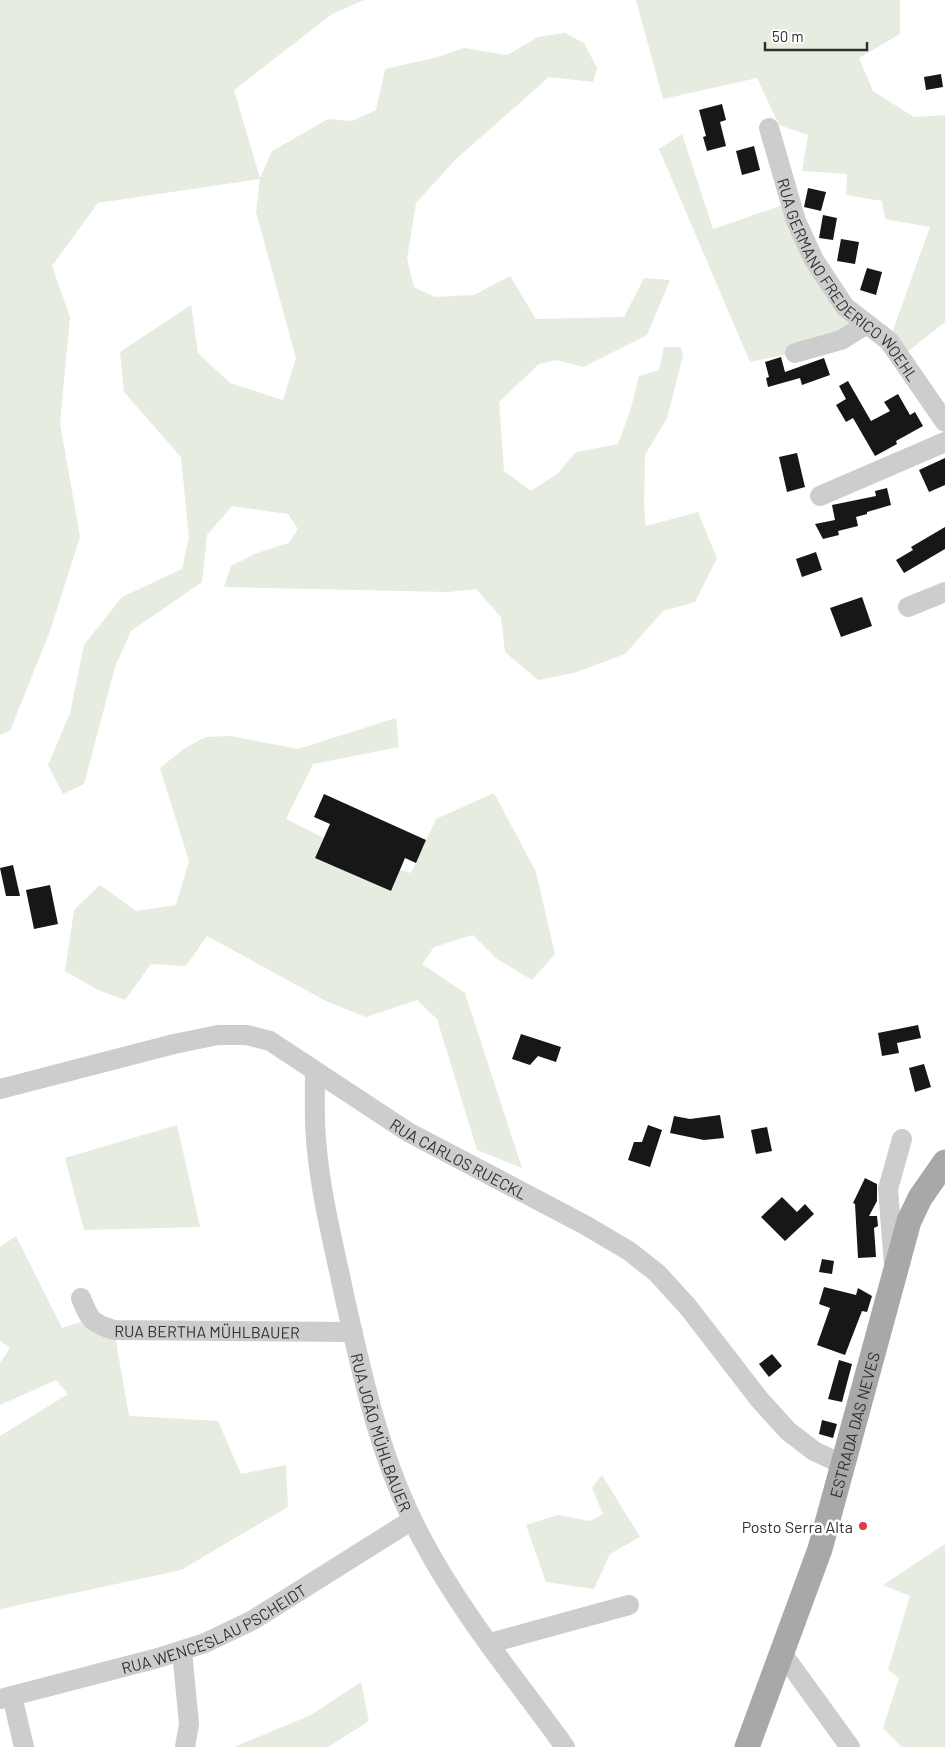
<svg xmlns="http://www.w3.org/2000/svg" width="945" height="1747" viewBox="0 0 945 1747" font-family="Barlow,sans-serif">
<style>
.green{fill:#e6ecdf}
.building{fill:#171717}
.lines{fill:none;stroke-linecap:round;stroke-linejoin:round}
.minor{stroke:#cdcdcd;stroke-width:20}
.major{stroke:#a8a8a8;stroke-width:25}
.poi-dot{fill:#da3f47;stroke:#fff;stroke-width:2}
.labels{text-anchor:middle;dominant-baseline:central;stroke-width:5;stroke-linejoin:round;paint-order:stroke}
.street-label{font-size:16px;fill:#303030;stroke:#fff}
.poi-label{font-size:16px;fill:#303030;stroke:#fff;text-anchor:end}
</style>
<rect width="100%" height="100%" fill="#fff"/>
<g class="green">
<path d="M 0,0 L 364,0 L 332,14 L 234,90 L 260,178 L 272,151 L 328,119 L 352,121 L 376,110 L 385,69 L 438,57 L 464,48 L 507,55 L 538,37 L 565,33 L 584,43 L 597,68 L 593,82 L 549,77 L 456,159 L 416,203 L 407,259 L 414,287 L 435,297 L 474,295 L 510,276 L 536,319 L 624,317 L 644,278 L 670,280 L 647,335 L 583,367 L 557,360 L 539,364 L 499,402 L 504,471 L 531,491 L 557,474 L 576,452 L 618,444 L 631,408 L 639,376 L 659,370 L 664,347 L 681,347 L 683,356 L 667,418 L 645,455 L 644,506 L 646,526 L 698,512 L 717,558 L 695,602 L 663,611 L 625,654 L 574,673 L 538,680 L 505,652 L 501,617 L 476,589 L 448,592 L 224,587 L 231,566 L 257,553 L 289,543 L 298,529 L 288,514 L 232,506 L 207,535 L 202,582 L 131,631 L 115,667 L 84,784 L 63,794 L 48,765 L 70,713 L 84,645 L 122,597 L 182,569 L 189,537 L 181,457 L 124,392 L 120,352 L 191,305 L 198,353 L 230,383 L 283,400 L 296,358 L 256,212 L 260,179 L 98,203 L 52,266 L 70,317 L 60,423 L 80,537 L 50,631 L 10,731 L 0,735 Z"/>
<path d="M 636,0 L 900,0 L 900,34 L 859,58 L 873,91 L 914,117 L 945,115 L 945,322 L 901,357 L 889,341 L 930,227 L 885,219 L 882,201 L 846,195 L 847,174 L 802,171 L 808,135 L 779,125 L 757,78 L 663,99 Z"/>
<path d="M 682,134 L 713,229 L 789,203 L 796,221 L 867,324 L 801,351 L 750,362 L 659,149 Z"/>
<path d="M 396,718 L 399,747 L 313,764 L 286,819 L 324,838 L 315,858 L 391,891 L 400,870 L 411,873 L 436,819 L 494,793 L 536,872 L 555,954 L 532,980 L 497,959 L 473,935 L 434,947 L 422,964 L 465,993 L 522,1168 L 477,1150 L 437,1019 L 417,1000 L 366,1017 L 326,1001 L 207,936 L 186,966 L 151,964 L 125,1000 L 98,990 L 65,971 L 74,910 L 100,885 L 136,911 L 176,905 L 189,861 L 160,768 L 185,748 L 206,737 L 231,736 L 298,749 Z"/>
<path d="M 177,1125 L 200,1227 L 84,1230 L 65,1158 Z"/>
<path d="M 16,1236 L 62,1328 L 90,1319 L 114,1330 L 129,1416 L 218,1421 L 241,1474 L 286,1465 L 288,1507 L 181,1570 L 0,1609 L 0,1436 L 68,1394 L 56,1380 L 0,1405 L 0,1363 L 10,1348 L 0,1341 L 0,1247 Z"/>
<path d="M 602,1475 L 640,1537 L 610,1554 L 594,1589 L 546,1582 L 526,1525 L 558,1515 L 590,1521 L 603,1514 L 592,1488 Z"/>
<path d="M 945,1544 L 945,1747 L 902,1747 L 883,1728 L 899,1678 L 888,1670 L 910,1596 L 883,1585 Z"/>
<path d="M 361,1682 L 369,1721 L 328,1747 L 234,1747 L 311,1715 Z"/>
</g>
<g class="building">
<path d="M 941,74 L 943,87 L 926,90 L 924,77 Z"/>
<path d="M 722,104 L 726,120 L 720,122 L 726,146 L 707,151 L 703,137 L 706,136 L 699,110 Z"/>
<path d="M 754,146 L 760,170 L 742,175 L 736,151 Z"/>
<path d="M 808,188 L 826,192 L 821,211 L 804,207 Z"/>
<path d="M 823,215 L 837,218 L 833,240 L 819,238 Z"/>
<path d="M 841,239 L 859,242 L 855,264 L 837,261 Z"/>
<path d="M 867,268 L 882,272 L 876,295 L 860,290 Z"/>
<path d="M 781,357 L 785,372 L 824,358 L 830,375 L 802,385 L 800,378 L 768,387 L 766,378 L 769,377 L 765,362 Z"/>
<path d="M 848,381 L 871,421 L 890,411 L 884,402 L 898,394 L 910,415 L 915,412 L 923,426 L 896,441 L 897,444 L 875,456 L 853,418 L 846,422 L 836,405 L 846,399 L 839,386 Z"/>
<path d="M 797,453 L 805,487 L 787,492 L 779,457 Z"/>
<path d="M 945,458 L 945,485 L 929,492 L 919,470 Z"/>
<path d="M 887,488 L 891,505 L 867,512 L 867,514 L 856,517 L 858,526 L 838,531 L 839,535 L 823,539 L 815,524 L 835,520 L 832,505 L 876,496 L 875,491 Z"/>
<path d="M 945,527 L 945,549 L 904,573 L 896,560 L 913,550 L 911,547 Z"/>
<path d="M 816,552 L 822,570 L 802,577 L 796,559 Z"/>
<path d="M 862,597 L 872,626 L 841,637 L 830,608 Z"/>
<path d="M 324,794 L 426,840 L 416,863 L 405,858 L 391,891 L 315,858 L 330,824 L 314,817 Z"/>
<path d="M 13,865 L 20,896 L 6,896 L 0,868 Z"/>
<path d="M 50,885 L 58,924 L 34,929 L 26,890 Z"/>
<path d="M 918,1025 L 921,1038 L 897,1043 L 899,1053 L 882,1056 L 878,1033 Z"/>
<path d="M 521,1034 L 561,1047 L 556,1062 L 538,1056 L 530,1065 L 512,1059 Z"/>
<path d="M 924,1064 L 931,1087 L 915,1092 L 909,1068 Z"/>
<path d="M 720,1115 L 724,1138 L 704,1140 L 670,1133 L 674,1116 L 690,1119 Z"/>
<path d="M 648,1125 L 662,1130 L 650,1167 L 628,1160 L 634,1142 L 642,1142 Z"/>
<path d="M 767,1127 L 772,1151 L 756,1154 L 751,1130 Z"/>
<path d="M 865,1178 L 877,1184 L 877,1201 L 869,1216 L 877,1216 L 878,1226 L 874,1228 L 876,1257 L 858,1258 L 855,1204 L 853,1203 Z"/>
<path d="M 782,1197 L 797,1212 L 805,1204 L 814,1214 L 785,1241 L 761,1217 Z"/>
<path d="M 822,1259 L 834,1261 L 832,1274 L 819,1272 Z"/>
<path d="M 824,1287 L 856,1295 L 858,1288 L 872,1296 L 867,1312 L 862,1311 L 845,1355 L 817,1345 L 830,1308 L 819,1304 Z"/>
<path d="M 772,1354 L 782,1366 L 769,1377 L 759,1364 Z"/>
<path d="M 839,1360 L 852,1364 L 842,1402 L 828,1399 Z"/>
<path d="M 822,1420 L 837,1424 L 833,1438 L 819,1434 Z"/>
</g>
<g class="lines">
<g class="minor">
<path id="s1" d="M 769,128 L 796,221 L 814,260 L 845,307 L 889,341 L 945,422"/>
<path d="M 795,353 L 841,340 L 867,324"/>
<path d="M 820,496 L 945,442"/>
<path d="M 908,607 L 945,592"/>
<path id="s2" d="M 315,1071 C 315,1094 314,1117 316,1139 C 320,1193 334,1246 345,1299 C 363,1380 382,1465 422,1539 C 461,1613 516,1679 565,1747"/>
<path id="s3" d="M 0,1089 L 174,1044 L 218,1035 L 247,1035 L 270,1041 L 408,1132 L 585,1225 L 629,1251 L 657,1273 L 688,1307 L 759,1399 L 788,1431 L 814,1451 L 844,1465"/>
<path d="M 894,1265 L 888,1189 L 902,1139"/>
<path id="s4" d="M 81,1298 C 90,1320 91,1323 114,1330 L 353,1332"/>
<path d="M 490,1643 L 629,1605"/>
<path d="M 182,1651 L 189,1724 L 185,1747"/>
<path d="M 782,1653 L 850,1747"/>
<path d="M 12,1696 L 24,1747"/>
<path id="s5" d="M 0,1699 L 158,1658 L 205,1643 L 253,1620 L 412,1520"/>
</g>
<path class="major" id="s6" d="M 747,1747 L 820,1549 L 909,1221 L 920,1198 L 945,1162"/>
</g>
<circle class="poi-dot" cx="863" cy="1526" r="5"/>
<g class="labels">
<g class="street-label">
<text stroke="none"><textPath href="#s1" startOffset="175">RUA GERMANO FREDERICO WOEHL</textPath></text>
<text stroke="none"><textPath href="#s3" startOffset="500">RUA CARLOS RUECKL</textPath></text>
<text stroke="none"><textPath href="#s4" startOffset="142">RUA BERTHA MÜHLBAUER</textPath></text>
<text stroke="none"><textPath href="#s6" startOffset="340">ESTRADA DAS NEVES</textPath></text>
<text stroke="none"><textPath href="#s2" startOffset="369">RUA JOÃO MÜHLBAUER</textPath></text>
<text stroke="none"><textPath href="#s5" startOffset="226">RUA WENCESLAU PSCHEIDT</textPath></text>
</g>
<g class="poi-label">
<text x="853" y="1526">Posto Serra Alta</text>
</g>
</g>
<path d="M765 42v8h102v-8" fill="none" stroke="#303030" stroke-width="2.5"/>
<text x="772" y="42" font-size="15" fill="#303030" stroke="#ffffff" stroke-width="4" paint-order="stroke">50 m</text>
</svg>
